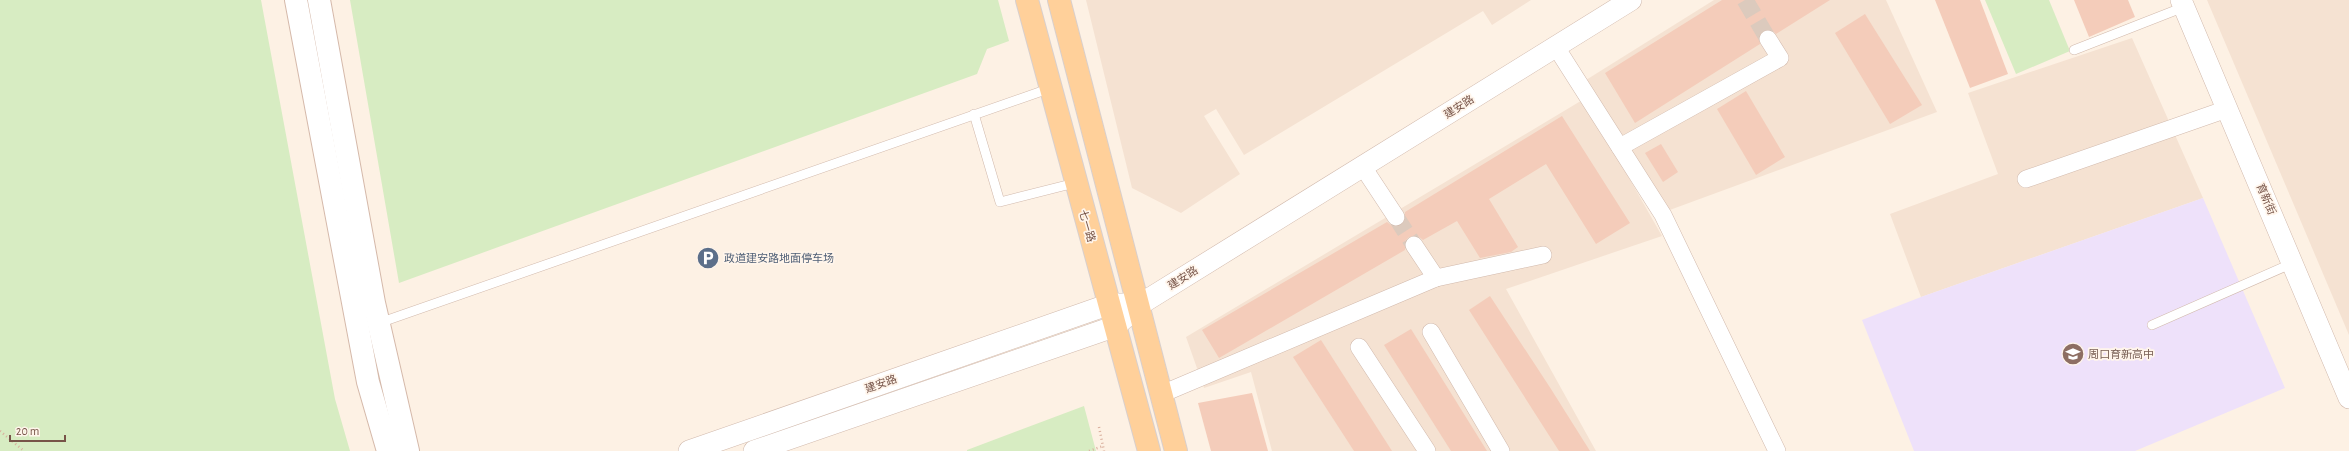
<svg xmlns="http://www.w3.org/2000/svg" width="2349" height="451" viewBox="0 0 2349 451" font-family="'Alegreya Sans','Noto Sans SC',sans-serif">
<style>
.residential{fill:#f5e2d2}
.education{fill:#eee1fa}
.green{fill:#d7ecc2}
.building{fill:#f4ccba}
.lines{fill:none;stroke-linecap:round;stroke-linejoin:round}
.minor-tunnel{stroke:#dccabd;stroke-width:17;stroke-dasharray:17 8;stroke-linecap:butt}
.service-casing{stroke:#d1b9ac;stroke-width:10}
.minor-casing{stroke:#d1b9ac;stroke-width:18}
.tertiary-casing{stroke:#d1b9ac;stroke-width:22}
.secondary-casing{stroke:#d5b9aa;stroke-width:24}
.primary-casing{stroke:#d9cfcc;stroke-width:24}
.path{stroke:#d9af9d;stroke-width:2.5;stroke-dasharray:1 3;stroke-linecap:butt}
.service{stroke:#fff;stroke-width:9}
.minor{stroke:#fff;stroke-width:17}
.tertiary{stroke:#fff;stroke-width:21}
.secondary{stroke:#fff;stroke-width:22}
.primary{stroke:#ffd09a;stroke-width:22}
.labels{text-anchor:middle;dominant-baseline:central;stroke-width:3.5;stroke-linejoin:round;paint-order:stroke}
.street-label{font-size:11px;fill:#775448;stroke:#fff5eb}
.service-label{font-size:11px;fill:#4e5e75;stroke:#fff5eb;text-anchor:start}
.education-label{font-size:11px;fill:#785e54;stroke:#fff5eb;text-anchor:start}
</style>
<rect width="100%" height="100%" fill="#fdf1e4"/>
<g class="residential">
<path d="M 1086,0 L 1531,0 L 1492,25 L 1483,11 L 1244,155 L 1216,109 L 1204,116 L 1240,174 L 1181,213 L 1132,188 Z"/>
<path d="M 1714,0 L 1886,0 L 1937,112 L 1667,211 L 1586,80 Z"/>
<path d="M 2207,0 L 2349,0 L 2349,335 Z"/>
<path d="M 2132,38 L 2203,198 L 1921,297 L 1890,214 L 1998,174 L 1968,93 Z"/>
<path d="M 1584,99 L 1662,236 L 1506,289 L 1596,451 L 1272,451 L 1251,372 L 1204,388 L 1186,337 Z"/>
</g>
<path class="education" d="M 2203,198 L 2285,388 L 2135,451 L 1914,451 L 1862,320 L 1921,297 Z"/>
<g class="green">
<path d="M 0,0 L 261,0 L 335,399 L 350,451 L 0,451 Z"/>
<path d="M 350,0 L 998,0 L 1009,41 L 987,49 L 977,74 L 399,283 Z"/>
<path d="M 1985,0 L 2049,0 L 2070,51 L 2016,74 Z"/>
<path d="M 1084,406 L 1096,451 L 967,451 L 967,450 Z"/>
</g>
<g class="building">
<path d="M 1722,0 L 1830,0 L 1776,34 L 1772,30 L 1763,30 L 1759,35 L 1760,44 L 1635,123 L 1605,73 Z"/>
<path d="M 1935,0 L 1980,0 L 2008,74 L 1970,88 Z"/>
<path d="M 2074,0 L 2128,0 L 2135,17 L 2089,37 Z"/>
<path d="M 1865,14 L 1922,105 L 1890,124 L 1835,33 Z"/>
<path d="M 1746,91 L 1785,157 L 1756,175 L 1717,109 Z"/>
<path d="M 1562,116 L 1630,223 L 1596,244 L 1546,164 L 1489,199 L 1518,247 L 1511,252 L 1480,258 L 1457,221 L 1423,240 L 1418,236 L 1409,237 L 1405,241 L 1405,250 L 1219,358 L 1202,330 L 1387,222 L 1392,226 L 1401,226 L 1405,221 L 1405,212 Z"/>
<path d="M 1661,144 L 1678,172 L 1663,182 L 1645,153 Z"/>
<path d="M 1490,296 L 1551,389 L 1590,451 L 1559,451 L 1469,310 Z"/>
<path d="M 1411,329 L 1487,451 L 1451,451 L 1384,345 Z"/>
<path d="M 1321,340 L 1392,451 L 1354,451 L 1293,357 Z"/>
<path d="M 1252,393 L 1268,451 L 1211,451 L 1198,403 Z"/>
</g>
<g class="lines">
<g class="minor-tunnel">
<path d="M 1745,0 L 1768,39"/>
<path d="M 1396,217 L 1414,245"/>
</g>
<g class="service-casing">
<g id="service">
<path d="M 2074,50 L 2184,7"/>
<path d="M 974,114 L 1000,202 L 1075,183"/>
<path d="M 379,323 L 1051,88"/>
<path d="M 2152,325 L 2293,263"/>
</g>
</g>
<g class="minor-casing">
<g id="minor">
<path d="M 1556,47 L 1663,215 L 1777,451"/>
<path d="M 1620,147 L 1780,58 L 1768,39"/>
<path d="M 1363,167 L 1396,217"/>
<path d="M 2026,179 L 2227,109"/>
<path d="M 1436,278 L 1543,255"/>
<path d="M 1431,332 L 1501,451"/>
<path d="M 1359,347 L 1427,451"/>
<path d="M 1164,393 L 1436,278 L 1414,245"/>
</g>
</g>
<g class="tertiary-casing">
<g id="tertiary">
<path d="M 2181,0 L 2349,398"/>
<path d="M 689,451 L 1110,304 L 1126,304"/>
<path d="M 754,451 L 1116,326 L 1139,305 L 1631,0"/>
</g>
</g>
<g class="secondary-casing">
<g id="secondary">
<path d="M 296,0 L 368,382 L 388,451"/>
<path d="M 319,0 L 374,303 L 408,451"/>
</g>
</g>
<g class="primary-casing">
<g id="primary">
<path d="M 1027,0 L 1149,451"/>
<path d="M 1059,0 L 1176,451"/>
</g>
</g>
<g class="path">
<path d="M 1099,427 L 1104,451"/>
<path d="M 0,431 L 24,451"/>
<path d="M 1089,451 L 1103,446"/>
</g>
<use href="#service" class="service"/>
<use href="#minor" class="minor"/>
<use href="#tertiary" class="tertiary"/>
<use href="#secondary" class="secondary"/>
<use href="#primary" class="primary"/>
</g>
<defs>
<g id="parking-disc" transform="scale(1.15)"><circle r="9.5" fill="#5c6f8a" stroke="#fff5eb"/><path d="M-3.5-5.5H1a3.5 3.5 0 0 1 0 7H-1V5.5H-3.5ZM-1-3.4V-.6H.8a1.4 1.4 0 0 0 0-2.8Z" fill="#fff"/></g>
<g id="school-disc" transform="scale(1.15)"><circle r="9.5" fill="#8d6e63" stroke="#fff5eb"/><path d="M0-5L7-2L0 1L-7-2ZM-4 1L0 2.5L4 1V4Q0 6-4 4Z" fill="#fff"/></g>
</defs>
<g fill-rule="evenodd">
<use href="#parking-disc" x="708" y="258"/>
<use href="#school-disc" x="2073" y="354"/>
</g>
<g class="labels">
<g class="street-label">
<text transform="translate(1459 107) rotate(-32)">建安路</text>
<text transform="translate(2266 199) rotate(67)">育新街</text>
<text transform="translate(1087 226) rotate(74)">七一路</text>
<text transform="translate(1183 278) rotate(-32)">建安路</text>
<text transform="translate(881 384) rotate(-19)">建安路</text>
</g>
<g class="service-label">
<text x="724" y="258">政道建安路地面停车场</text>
</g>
<g class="education-label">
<text x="2088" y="354">周口育新高中</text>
</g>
</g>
<path d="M10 435v6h55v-6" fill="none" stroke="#775448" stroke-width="2"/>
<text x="16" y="435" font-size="12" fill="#775448" stroke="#fff5eb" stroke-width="3" paint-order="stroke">20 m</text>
</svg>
